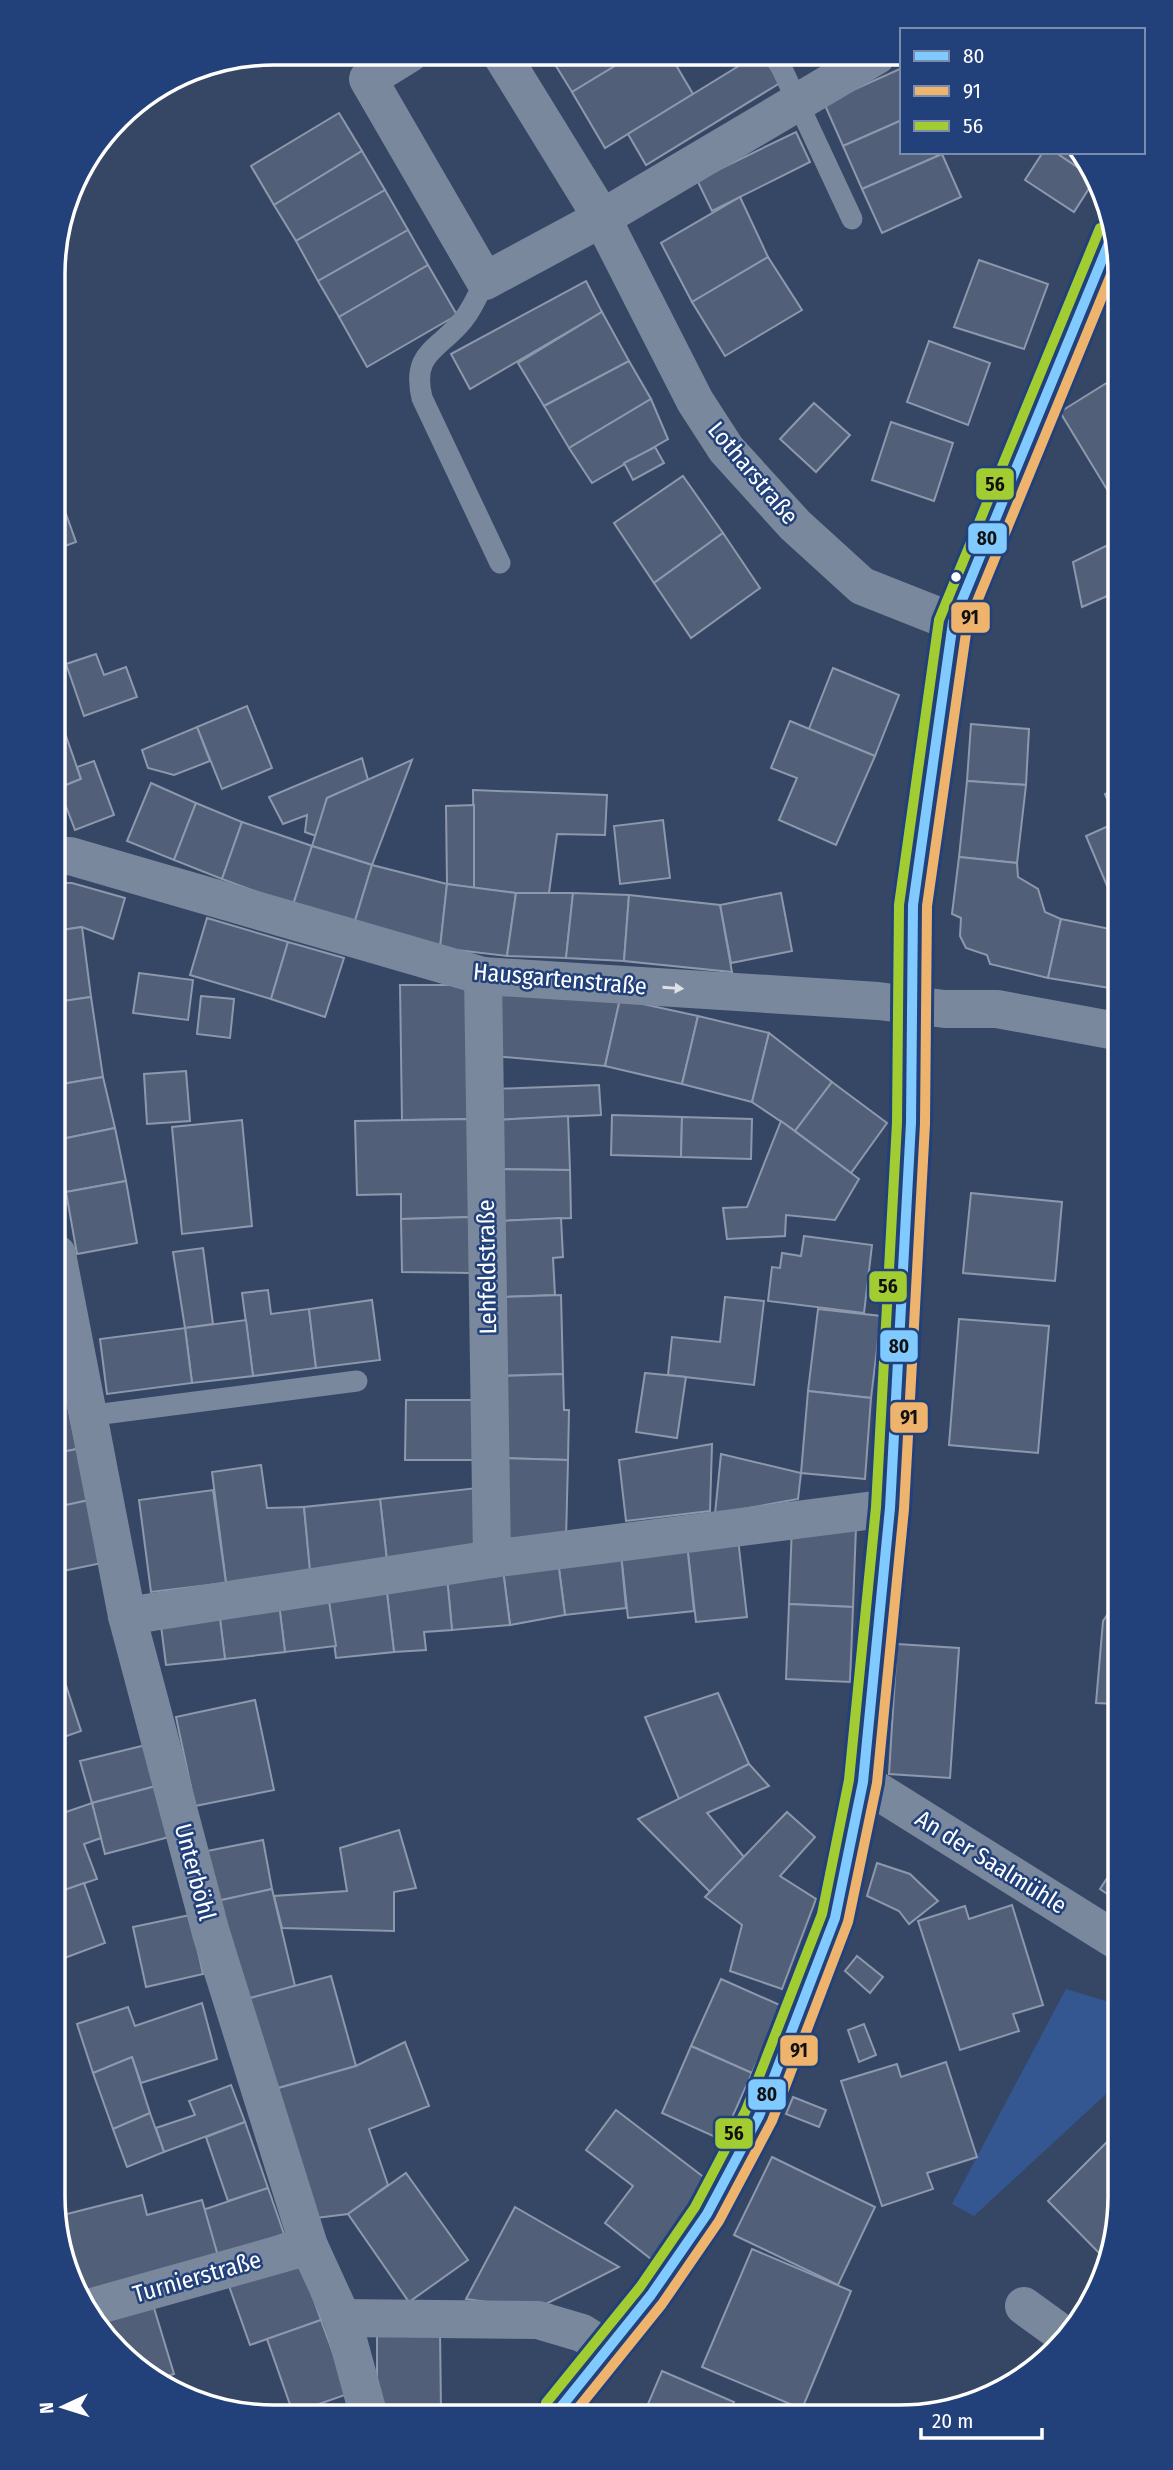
<svg xmlns="http://www.w3.org/2000/svg" width="1173" height="2470" viewBox="0 0 1173 2470" font-family="'Fira Sans Condensed',sans-serif">
<style>
.green{fill:#355791}
.building{fill:#525f78;stroke:#8e98ac;stroke-width:2}
.lines{fill:none;stroke-linecap:round;stroke-linejoin:round}
.lane{stroke:#7a889d;stroke-width:21}
.street{stroke:#7a889d;stroke-width:38}
.secondary{stroke:#778299;stroke-width:38}
.bus-1-casing{stroke:#22417a;stroke-width:16}
.bus-2-casing{stroke:#22417a;stroke-width:16}
.bus-3-casing{stroke:#22417a;stroke-width:16}
.bus-1{stroke:#80caff;stroke-width:10}
.bus-2{stroke:#eeb36d;stroke-width:10}
.bus-3{stroke:#a2cd32;stroke-width:10}
.oneway{fill:#dee1e6}
.bus-dot{fill:#fff;stroke:#22417a;stroke-width:2.5}
.labels{text-anchor:middle;dominant-baseline:central;stroke-width:5;stroke-linejoin:round;paint-order:stroke}
.street-label{font-size:24px;fill:#fff;stroke:#22417a}
.rim{fill:none;stroke:#fff;stroke-width:3.5}
.line-badge{stroke:#22417a;stroke-width:2.5}
.pale-badge-label{font-size:19px;text-anchor:middle;font-weight:bold;fill:#111}
</style>
<rect width="100%" height="100%" fill="#364766"/>
<path class="green" d="M 1066,1989 L 1119,2005 L 1120,2081 L 974,2216 L 952,2204 Z"/>
<g class="building">
<path d="M 550,54 L 575,54 L 556,66 Z"/>
<path d="M 575,54 L 633,55 L 572,92 L 556,66 Z"/>
<path d="M 633,55 L 670,55 L 693,94 L 605,148 L 572,92 Z"/>
<path d="M 755,56 L 763,56 L 780,83 L 646,165 L 628,134 Z"/>
<path d="M 902,68 L 902,120 L 843,146 L 824,103 Z"/>
<path d="M 339,113 L 362,151 L 274,205 L 251,166 Z"/>
<path d="M 902,120 L 902,152 L 942,154 L 862,189 L 843,146 Z"/>
<path d="M 796,132 L 810,162 L 712,211 L 697,180 Z"/>
<path d="M 362,151 L 385,190 L 296,241 L 274,205 Z"/>
<path d="M 1043,152 L 1055,152 L 1095,179 L 1074,212 L 1025,180 Z"/>
<path d="M 1055,152 L 1082,152 L 1097,177 L 1095,179 Z"/>
<path d="M 942,154 L 961,197 L 882,233 L 862,189 Z"/>
<path d="M 385,190 L 408,230 L 318,281 L 296,241 Z"/>
<path d="M 740,197 L 768,257 L 692,302 L 661,243 Z"/>
<path d="M 408,230 L 428,265 L 339,317 L 318,281 Z"/>
<path d="M 768,257 L 802,310 L 725,356 L 692,302 Z"/>
<path d="M 979,260 L 1048,284 L 1024,349 L 954,327 Z"/>
<path d="M 428,265 L 457,315 L 367,367 L 339,317 Z"/>
<path d="M 586,281 L 602,312 L 470,389 L 451,354 Z"/>
<path d="M 602,312 L 629,361 L 544,406 L 518,363 Z"/>
<path d="M 929,341 L 990,363 L 968,425 L 907,402 Z"/>
<path d="M 629,361 L 651,399 L 569,448 L 544,406 Z"/>
<path d="M 1113,379 L 1114,501 L 1060,412 Z"/>
<path d="M 651,399 L 668,439 L 592,483 L 569,448 Z"/>
<path d="M 814,403 L 850,435 L 816,472 L 780,439 Z"/>
<path d="M 891,422 L 953,443 L 934,501 L 872,480 Z"/>
<path d="M 655,447 L 664,463 L 633,480 L 624,463 Z"/>
<path d="M 683,476 L 723,533 L 654,583 L 614,523 Z"/>
<path d="M 66,514 L 76,542 L 54,550 L 54,519 Z"/>
<path d="M 723,533 L 760,588 L 691,638 L 654,583 Z"/>
<path d="M 1114,542 L 1114,593 L 1082,607 L 1073,562 Z"/>
<path d="M 96,654 L 104,675 L 126,667 L 137,697 L 84,716 L 66,664 Z"/>
<path d="M 833,668 L 899,695 L 875,756 L 809,729 Z"/>
<path d="M 55,702 L 65,733 L 55,737 Z"/>
<path d="M 247,706 L 272,768 L 222,789 L 197,727 Z"/>
<path d="M 790,721 L 875,756 L 836,845 L 779,820 L 797,778 L 771,768 Z"/>
<path d="M 971,724 L 1029,729 L 1026,785 L 967,781 Z"/>
<path d="M 197,727 L 210,761 L 174,775 L 148,768 L 142,750 Z"/>
<path d="M 65,733 L 81,779 L 55,789 L 55,737 Z"/>
<path d="M 362,758 L 368,780 L 327,798 L 316,836 L 305,832 L 307,815 L 283,824 L 269,797 Z"/>
<path d="M 412,760 L 372,865 L 312,846 L 327,798 Z"/>
<path d="M 94,761 L 114,815 L 75,830 L 59,788 L 81,779 L 77,767 Z"/>
<path d="M 967,781 L 1026,785 L 1017,863 L 959,857 Z"/>
<path d="M 151,783 L 196,803 L 174,860 L 127,841 Z"/>
<path d="M 473,790 L 607,795 L 605,835 L 557,834 L 549,893 L 516,893 L 474,888 Z"/>
<path d="M 1115,790 L 1115,817 L 1105,794 Z"/>
<path d="M 196,803 L 242,822 L 222,879 L 174,860 Z"/>
<path d="M 474,805 L 474,888 L 447,884 L 446,806 Z"/>
<path d="M 663,820 L 670,878 L 620,884 L 614,826 Z"/>
<path d="M 242,822 L 312,846 L 293,905 L 222,879 Z"/>
<path d="M 1115,823 L 1115,899 L 1113,900 L 1086,836 Z"/>
<path d="M 312,846 L 372,865 L 354,924 L 293,905 Z"/>
<path d="M 959,857 L 1017,863 L 1018,877 L 1038,889 L 1045,912 L 1061,919 L 1048,978 L 990,964 L 987,955 L 966,948 L 960,936 L 961,918 L 952,914 Z"/>
<path d="M 372,865 L 447,884 L 440,948 L 354,924 Z"/>
<path d="M 55,883 L 72,883 L 125,898 L 113,939 L 82,927 L 55,931 Z"/>
<path d="M 447,884 L 516,893 L 507,956 L 440,948 Z"/>
<path d="M 516,893 L 573,893 L 566,958 L 507,956 Z"/>
<path d="M 573,893 L 629,895 L 624,961 L 566,958 Z"/>
<path d="M 781,893 L 792,951 L 731,963 L 720,905 Z"/>
<path d="M 629,895 L 720,905 L 732,972 L 624,961 Z"/>
<path d="M 207,918 L 288,942 L 271,999 L 190,975 Z"/>
<path d="M 1061,919 L 1115,930 L 1116,989 L 1048,978 Z"/>
<path d="M 82,927 L 91,997 L 56,1002 L 55,931 Z"/>
<path d="M 288,942 L 344,958 L 325,1017 L 271,999 Z"/>
<path d="M 139,973 L 193,980 L 188,1020 L 133,1013 Z"/>
<path d="M 400,985 L 467,985 L 469,1119 L 402,1120 Z"/>
<path d="M 498,986 L 620,999 L 605,1066 L 493,1056 Z"/>
<path d="M 201,996 L 234,999 L 230,1038 L 197,1034 Z"/>
<path d="M 91,997 L 103,1077 L 56,1085 L 56,1002 Z"/>
<path d="M 620,999 L 698,1016 L 682,1084 L 605,1066 Z"/>
<path d="M 698,1016 L 769,1033 L 752,1102 L 682,1084 Z"/>
<path d="M 769,1033 L 832,1082 L 795,1131 L 752,1102 Z"/>
<path d="M 186,1071 L 190,1121 L 147,1124 L 144,1074 Z"/>
<path d="M 103,1077 L 115,1128 L 57,1140 L 56,1085 Z"/>
<path d="M 832,1082 L 887,1123 L 851,1173 L 795,1131 Z"/>
<path d="M 599,1085 L 601,1115 L 494,1120 L 493,1089 Z"/>
<path d="M 612,1115 L 682,1117 L 681,1157 L 611,1155 Z"/>
<path d="M 568,1116 L 570,1170 L 497,1169 L 494,1120 Z"/>
<path d="M 682,1117 L 752,1119 L 751,1159 L 681,1157 Z"/>
<path d="M 469,1119 L 471,1217 L 401,1219 L 401,1194 L 357,1195 L 355,1121 Z"/>
<path d="M 242,1120 L 252,1226 L 182,1234 L 172,1127 Z"/>
<path d="M 781,1121 L 859,1179 L 835,1220 L 786,1215 L 785,1236 L 727,1239 L 723,1208 L 747,1207 Z"/>
<path d="M 115,1128 L 126,1181 L 66,1192 L 57,1140 Z"/>
<path d="M 497,1169 L 570,1170 L 571,1218 L 498,1221 Z"/>
<path d="M 126,1181 L 137,1243 L 77,1254 L 66,1192 Z"/>
<path d="M 971,1193 L 1062,1202 L 1055,1281 L 963,1273 Z"/>
<path d="M 471,1217 L 471,1273 L 402,1272 L 401,1219 Z"/>
<path d="M 561,1218 L 563,1257 L 553,1258 L 555,1295 L 502,1297 L 498,1221 Z"/>
<path d="M 804,1236 L 872,1245 L 864,1313 L 768,1301 L 772,1267 L 780,1268 L 782,1253 L 801,1256 Z"/>
<path d="M 203,1248 L 213,1324 L 185,1328 L 173,1252 Z"/>
<path d="M 268,1290 L 271,1314 L 309,1309 L 316,1368 L 253,1376 L 242,1293 Z"/>
<path d="M 561,1295 L 563,1374 L 503,1376 L 502,1297 Z"/>
<path d="M 725,1297 L 764,1301 L 754,1385 L 668,1375 L 672,1337 L 720,1342 Z"/>
<path d="M 372,1300 L 380,1360 L 316,1368 L 309,1309 Z"/>
<path d="M 818,1309 L 881,1316 L 871,1398 L 808,1391 Z"/>
<path d="M 959,1319 L 1049,1326 L 1038,1453 L 949,1445 Z"/>
<path d="M 246,1320 L 253,1376 L 192,1383 L 185,1328 Z"/>
<path d="M 185,1328 L 192,1383 L 107,1394 L 100,1339 Z"/>
<path d="M 57,1350 L 66,1397 L 57,1399 Z"/>
<path d="M 645,1373 L 686,1377 L 677,1438 L 636,1432 Z"/>
<path d="M 563,1374 L 564,1410 L 569,1410 L 568,1460 L 503,1458 L 503,1376 Z"/>
<path d="M 808,1391 L 871,1398 L 865,1479 L 801,1473 Z"/>
<path d="M 66,1397 L 77,1449 L 57,1453 L 57,1399 Z"/>
<path d="M 406,1400 L 478,1400 L 478,1460 L 405,1460 Z"/>
<path d="M 712,1444 L 710,1511 L 626,1521 L 619,1460 Z"/>
<path d="M 77,1449 L 89,1500 L 57,1507 L 57,1453 Z"/>
<path d="M 721,1454 L 801,1473 L 798,1499 L 715,1514 Z"/>
<path d="M 503,1458 L 568,1460 L 566,1540 L 501,1538 Z"/>
<path d="M 261,1465 L 267,1508 L 304,1507 L 310,1570 L 226,1583 L 212,1472 Z"/>
<path d="M 477,1488 L 484,1550 L 387,1561 L 380,1499 Z"/>
<path d="M 213,1490 L 226,1583 L 151,1592 L 139,1500 Z"/>
<path d="M 380,1499 L 387,1561 L 310,1570 L 304,1507 Z"/>
<path d="M 89,1500 L 102,1563 L 58,1572 L 57,1507 Z"/>
<path d="M 792,1525 L 856,1527 L 853,1607 L 789,1604 Z"/>
<path d="M 738,1539 L 747,1617 L 696,1622 L 687,1544 Z"/>
<path d="M 687,1544 L 694,1611 L 628,1618 L 621,1554 Z"/>
<path d="M 621,1554 L 626,1608 L 565,1615 L 558,1561 Z"/>
<path d="M 558,1561 L 565,1615 L 510,1625 L 503,1570 Z"/>
<path d="M 503,1570 L 510,1625 L 452,1630 L 447,1577 Z"/>
<path d="M 447,1577 L 452,1630 L 424,1632 L 426,1650 L 394,1652 L 386,1585 Z"/>
<path d="M 386,1585 L 394,1652 L 336,1658 L 328,1595 Z"/>
<path d="M 328,1595 L 336,1646 L 285,1652 L 279,1604 Z"/>
<path d="M 1118,1599 L 1118,1704 L 1096,1703 L 1103,1621 Z"/>
<path d="M 279,1604 L 285,1652 L 225,1659 L 219,1611 Z"/>
<path d="M 789,1604 L 853,1607 L 850,1682 L 786,1679 Z"/>
<path d="M 219,1611 L 225,1659 L 166,1665 L 160,1618 Z"/>
<path d="M 897,1644 L 959,1648 L 950,1778 L 889,1774 Z"/>
<path d="M 58,1661 L 81,1731 L 58,1739 Z"/>
<path d="M 718,1693 L 749,1764 L 679,1799 L 645,1717 Z"/>
<path d="M 255,1700 L 274,1790 L 195,1806 L 176,1717 Z"/>
<path d="M 146,1745 L 156,1786 L 92,1803 L 80,1761 Z"/>
<path d="M 749,1764 L 769,1786 L 707,1813 L 744,1857 L 710,1892 L 638,1819 Z"/>
<path d="M 156,1786 L 169,1837 L 105,1854 L 92,1803 Z"/>
<path d="M 58,1790 L 66,1812 L 92,1803 L 101,1838 L 84,1844 L 97,1879 L 59,1892 Z"/>
<path d="M 787,1812 L 815,1837 L 780,1876 L 816,1899 L 782,1989 L 730,1971 L 742,1925 L 705,1897 Z"/>
<path d="M 399,1830 L 416,1888 L 394,1892 L 394,1931 L 282,1928 L 274,1896 L 347,1891 L 340,1848 Z"/>
<path d="M 263,1840 L 272,1889 L 217,1901 L 207,1851 Z"/>
<path d="M 1119,1860 L 1119,1902 L 1100,1889 Z"/>
<path d="M 877,1863 L 910,1874 L 938,1901 L 909,1924 L 899,1911 L 867,1896 Z"/>
<path d="M 84,1883 L 105,1943 L 59,1960 L 59,1892 Z"/>
<path d="M 272,1889 L 295,1986 L 243,2000 L 217,1901 Z"/>
<path d="M 1012,1905 L 1043,2005 L 1013,2014 L 1019,2031 L 960,2050 L 918,1921 L 965,1906 L 969,1919 Z"/>
<path d="M 190,1915 L 203,1974 L 146,1987 L 133,1927 Z"/>
<path d="M 857,1956 L 883,1977 L 870,1993 L 845,1971 Z"/>
<path d="M 331,1976 L 356,2066 L 268,2091 L 243,2000 Z"/>
<path d="M 721,1979 L 782,2006 L 752,2073 L 691,2046 Z"/>
<path d="M 202,2003 L 217,2059 L 141,2083 L 132,2057 L 93,2073 L 77,2024 L 128,2007 L 135,2026 Z"/>
<path d="M 864,2024 L 876,2055 L 859,2062 L 848,2030 Z"/>
<path d="M 405,2042 L 429,2106 L 369,2129 L 388,2185 L 348,2214 L 316,2218 L 268,2091 L 356,2066 Z"/>
<path d="M 691,2046 L 752,2073 L 722,2140 L 662,2113 Z"/>
<path d="M 132,2057 L 150,2113 L 113,2129 L 93,2073 Z"/>
<path d="M 946,2062 L 977,2157 L 927,2173 L 933,2189 L 882,2206 L 841,2081 L 897,2064 L 901,2077 Z"/>
<path d="M 231,2085 L 245,2122 L 164,2152 L 156,2128 L 195,2115 L 189,2101 Z"/>
<path d="M 793,2097 L 826,2110 L 819,2127 L 786,2114 Z"/>
<path d="M 616,2110 L 710,2182 L 651,2259 L 605,2223 L 633,2186 L 586,2150 Z"/>
<path d="M 150,2113 L 164,2152 L 127,2167 L 113,2129 Z"/>
<path d="M 245,2122 L 268,2188 L 228,2201 L 206,2137 Z"/>
<path d="M 1120,2129 L 1120,2211 L 1108,2262 L 1048,2201 Z"/>
<path d="M 772,2157 L 875,2207 L 838,2285 L 734,2235 Z"/>
<path d="M 406,2173 L 468,2260 L 409,2302 L 348,2214 Z"/>
<path d="M 268,2188 L 284,2234 L 218,2256 L 203,2210 Z"/>
<path d="M 142,2195 L 147,2215 L 202,2200 L 218,2256 L 86,2301 L 63,2215 Z"/>
<path d="M 515,2207 L 619,2267 L 536,2309 L 466,2299 Z"/>
<path d="M 69,2237 L 85,2298 L 80,2299 L 60,2254 L 60,2240 Z"/>
<path d="M 752,2249 L 851,2291 L 802,2409 L 702,2367 Z"/>
<path d="M 300,2261 L 321,2320 L 250,2345 L 229,2286 Z"/>
<path d="M 151,2298 L 174,2374 L 160,2378 L 127,2362 L 111,2344 L 102,2313 Z"/>
<path d="M 321,2320 L 348,2394 L 293,2413 L 267,2339 Z"/>
<path d="M 377,2331 L 440,2331 L 441,2412 L 377,2413 Z"/>
<path d="M 662,2371 L 734,2402 L 730,2411 L 645,2411 Z"/>
</g>
<g class="lines">
<g class="lane">
<path d="M 776,56 L 852,219"/>
<path d="M 485,281 C 478,294 473,308 463,320 C 439,350 411,352 422,398 L 500,563"/>
<path d="M 87,1416 L 357,1381"/>
</g>
<g class="street">
<path d="M 410,53 L 368,79 L 485,281 L 602,218 L 876,56"/>
<path d="M 501,54 L 602,218 L 695,401 L 726,449 L 795,525 L 862,586 L 953,622"/>
<path d="M 55,857 L 70,856 L 483,976 L 878,1001 L 945,1009 L 997,1009 L 1116,1031"/>
<path d="M 483,976 L 492,1559"/>
<path d="M 57,1254 L 127,1616 L 211,1933 L 309,2246 L 342,2318 L 368,2413"/>
<path d="M 127,1616 L 492,1559 L 890,1508"/>
<path d="M 863,1782 L 1119,1942"/>
<path d="M 1024,2306 L 1068,2338"/>
<path d="M 85,2309 L 309,2246"/>
<path d="M 342,2318 L 538,2320 L 582,2333 L 609,2350"/>
</g>
<path class="secondary" d="M 557,2412 L 651,2295 L 707,2214 L 759,2116 L 835,1918 L 863,1782 L 890,1508 L 911,1123 L 913,905 L 953,622 L 1113,233"/>
<g class="bus-1-casing">
<path id="bus-1" d="M 557,2412 L 651,2295 L 707,2214 L 759,2116 L 835,1918 L 863,1782 L 890,1508 L 911,1123 L 913,905 L 953,622 L 1113,233"/>
</g>
<g class="bus-2-casing">
<path id="bus-2" d="M 575,2412 L 662,2304 L 719,2221 L 772,2121 L 848,1922 L 877,1783 L 904,1509 L 925,1124 L 927,906 L 967,626 L 1113,270"/>
</g>
<g class="bus-3-casing">
<path id="bus-3" d="M 546,2403 L 640,2287 L 695,2207 L 746,2110 L 822,1914 L 849,1780 L 876,1507 L 897,1123 L 899,905 L 939,620 L 1100,228"/>
</g>
<use href="#bus-1" class="bus-1"/>
<use href="#bus-2" class="bus-2"/>
<use href="#bus-3" class="bus-3"/>
</g>
<defs><path id="oneway-solid" d="M-6-.8H1V-3.2L6.5 0L1 3.2V.8H-6Z" transform="scale(1.75)"/></defs>
<use class="oneway" href="#oneway-solid" transform="translate(673 988) rotate(4)"/>
<circle class="bus-dot" cx="956" cy="577" r="6"/>
<g class="labels">
<g class="street-label">
<text transform="translate(753 473) rotate(50)">Lotharstraße</text>
<text transform="translate(560 979) rotate(5)">Hausgartenstraße</text>
<text transform="translate(487 1267) rotate(-91)">Lehfeldstraße</text>
<text transform="translate(991 1862) rotate(32)">An der Saalmühle</text>
<text transform="translate(195 1872) rotate(75)">Unterböhl</text>
<text transform="translate(197 2277) rotate(-16)">Turnierstraße</text>
</g>
</g>
<path d="M0 0H1173V2470H0ZM274 65H899A209 209 0 0 1 1108 274V2196A209 209 0 0 1 899 2405H274A209 209 0 0 1 65 2196V274A209 209 0 0 1 274 65Z" fill="#22417a" fill-rule="evenodd"/>
<path class="rim" d="M274 65H899A209 209 0 0 1 1108 274V2196A209 209 0 0 1 899 2405H274A209 209 0 0 1 65 2196V274A209 209 0 0 1 274 65Z"/>
<g class="line-badge">
<rect x="975" y="467" width="40" height="34" rx="7" fill="#a2cd32"/>
<rect x="967" y="522" width="41" height="33" rx="7" fill="#80caff"/>
<rect x="950" y="601" width="41" height="33" rx="7" fill="#eeb36d"/>
<rect x="868" y="1270" width="40" height="33" rx="7" fill="#a2cd32"/>
<rect x="879" y="1329" width="40" height="34" rx="7" fill="#80caff"/>
<rect x="889" y="1401" width="40" height="33" rx="7" fill="#eeb36d"/>
<rect x="779" y="2034" width="40" height="33" rx="7" fill="#eeb36d"/>
<rect x="747" y="2078" width="40" height="33" rx="7" fill="#80caff"/>
<rect x="714" y="2117" width="40" height="33" rx="7" fill="#a2cd32"/>
</g>
<g class="pale-badge-label">
<text x="995" y="491">56</text>
<text x="987" y="545">80</text>
<text x="970" y="624">91</text>
<text x="888" y="1293">56</text>
<text x="899" y="1353">80</text>
<text x="909" y="1424">91</text>
<text x="799" y="2057">91</text>
<text x="767" y="2101">80</text>
<text x="734" y="2140">56</text>
</g>
<rect x="900" y="28" width="245" height="126" fill="#22417a" stroke="#7a8daf" stroke-width="2"/>
<rect x="914" y="51" width="35" height="10" fill="#80caff" stroke="#7a8daf" stroke-width="2"/>
<text x="963" y="63" font-size="21" fill="#ffffff">80</text>
<rect x="914" y="86" width="35" height="10" fill="#eeb36d" stroke="#7a8daf" stroke-width="2"/>
<text x="963" y="98" font-size="21" fill="#ffffff">91</text>
<rect x="914" y="121" width="35" height="10" fill="#a2cd32" stroke="#7a8daf" stroke-width="2"/>
<text x="963" y="133" font-size="21" fill="#ffffff">56</text>
<g transform="translate(63 2407) rotate(266)" stroke="#22417a" stroke-width="5" paint-order="stroke">
<path d="M0-5L12 26L0 18L-12 26Z" fill="#ffffff"/>
<text y="-10" font-size="19" font-weight="bold" text-anchor="middle" fill="#ffffff">N</text>
</g>
<path d="M921 2428v10h121v-10" fill="none" stroke="#ffffff" stroke-width="3.5"/>
<text x="932" y="2428" font-size="21" fill="#ffffff" stroke="#22417a" stroke-width="5" paint-order="stroke">20 m</text>
</svg>
